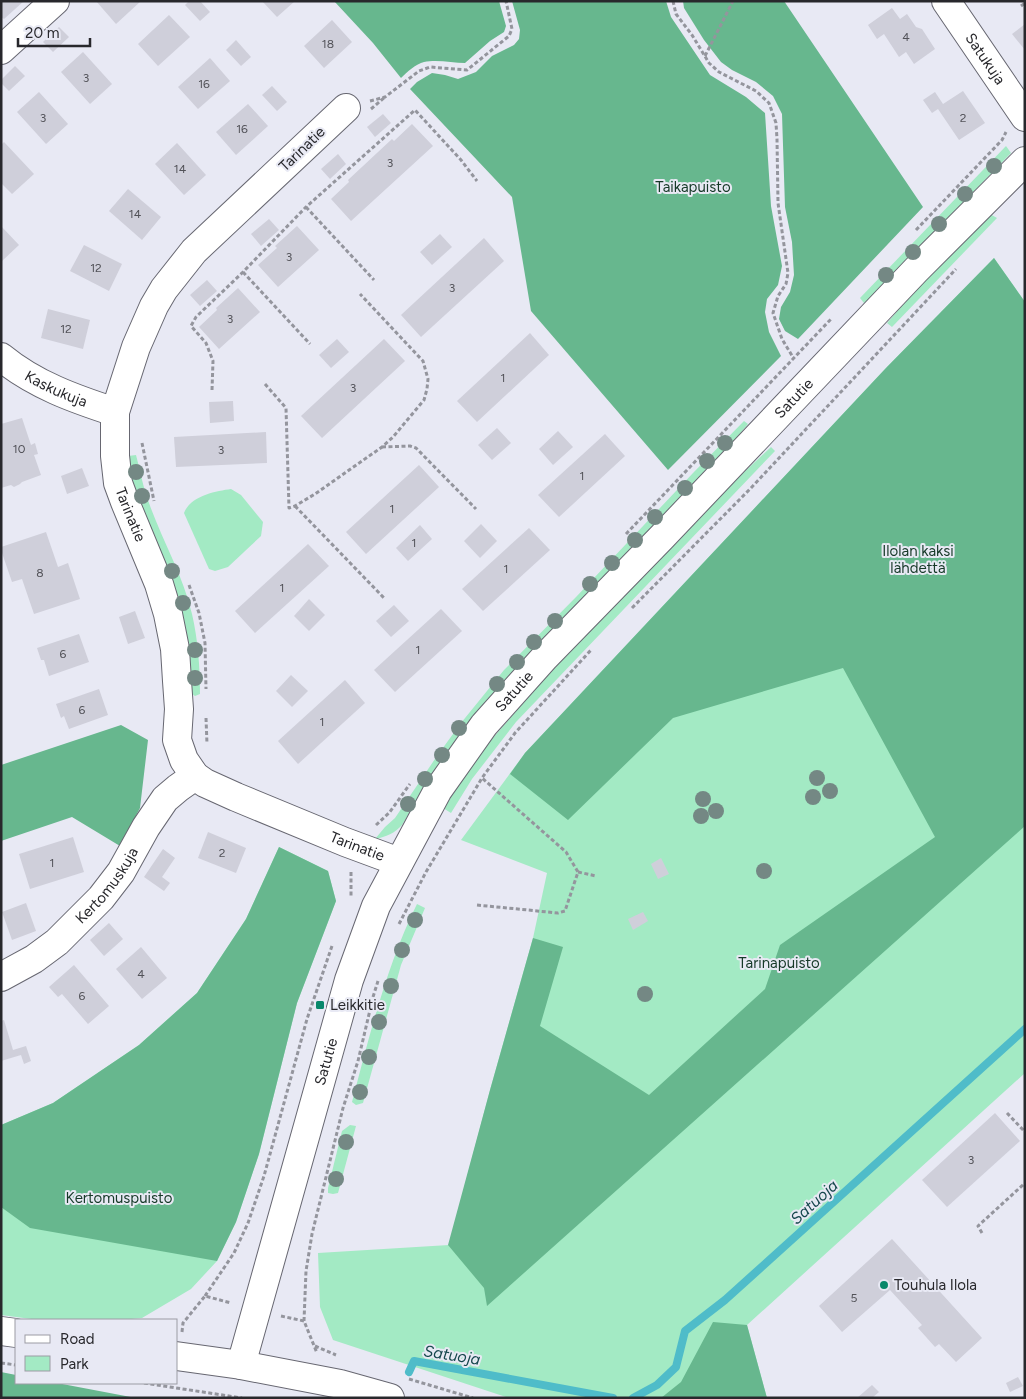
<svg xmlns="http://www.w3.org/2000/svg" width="1026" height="1399" viewBox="0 0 1026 1399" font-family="Figtree,sans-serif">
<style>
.green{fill:#a3eac4}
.forest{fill:#67b78e}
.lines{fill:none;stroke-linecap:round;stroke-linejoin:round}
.stream{stroke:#4fbcc9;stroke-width:8}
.building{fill:#cfcfda}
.street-casing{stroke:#676771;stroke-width:30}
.secondary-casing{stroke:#676771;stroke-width:30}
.path{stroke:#94959d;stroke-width:3;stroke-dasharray:4 2.5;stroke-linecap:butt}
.street{stroke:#fff;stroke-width:28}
.secondary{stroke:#fff;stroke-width:28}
.tree{fill:#748884}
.poi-dot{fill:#09886b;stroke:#e8e9f4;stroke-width:2}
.labels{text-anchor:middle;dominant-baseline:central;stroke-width:4;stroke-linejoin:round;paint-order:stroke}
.number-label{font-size:12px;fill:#525258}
.street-label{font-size:15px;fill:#28282c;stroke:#e8e9f4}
.park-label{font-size:15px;fill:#163928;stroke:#e8e9f4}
.poi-label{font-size:15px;fill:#28282c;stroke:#e8e9f4;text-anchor:start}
.water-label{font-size:16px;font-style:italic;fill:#16474d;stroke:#e8e9f4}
</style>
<rect width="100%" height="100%" fill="#e8e9f4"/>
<g class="green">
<path d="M 1006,146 L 1011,153 L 872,297 L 864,303 L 860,298 Z"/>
<path d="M 990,214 L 997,218 L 892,327 L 887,323 L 918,287 Z"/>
<path d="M 994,258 L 1025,302 L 1025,1073 L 747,1325 L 767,1398 L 509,1398 L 333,1340 L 320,1307 L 318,1253 L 449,1245 L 490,1090 L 533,938 L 547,873 L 461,840 L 525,753 L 886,368 Z"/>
<path d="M 744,421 L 748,424 L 719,459 L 434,772 L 402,825 C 395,833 386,837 375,839 L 385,827 L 395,818 L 437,756 L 461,723 L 504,670 L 577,596 L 693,473 Z"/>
<path d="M 771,447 L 775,451 L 516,722 L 472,779 L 451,813 L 443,808 L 461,780 L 491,740 L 544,679 L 723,492 Z"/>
<path d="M 136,455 C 140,470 143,487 149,503 C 162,540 183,575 192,614 C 198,640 200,667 200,694 L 195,696 L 191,693 L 132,483 L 128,456 Z"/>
<path d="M 231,489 L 241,495 L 263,522 L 261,536 L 228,567 L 215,571 L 209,569 L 184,513 C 190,496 216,491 231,489 Z"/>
<path d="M 279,847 L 328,871 L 336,901 L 297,1003 L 259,1154 L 236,1222 L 217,1261 L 191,1289 L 142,1318 L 121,1320 L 39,1320 L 1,1315 L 1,1125 L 53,1103 L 139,1045 L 197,993 L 246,919 Z"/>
<path d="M 417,904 L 425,908 L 401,965 L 363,1103 L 356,1105 L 352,1102 C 369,1037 387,964 417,904 Z"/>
<path d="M 350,1125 L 356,1126 L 338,1193 L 333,1194 L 328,1193 L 328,1188 L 342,1131 Z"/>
</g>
<g class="forest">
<path d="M 334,1 L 499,1 L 506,26 L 504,32 L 490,41 L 465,63 C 453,63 437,59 424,62 C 416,64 407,72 401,78 L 373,43 Z"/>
<path d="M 512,1 L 666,1 L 671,17 L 710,75 L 746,97 L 765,113 L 771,206 L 782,266 L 778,285 L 767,299 L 765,312 L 769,332 L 781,356 L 668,470 L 531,311 L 512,197 L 410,89 L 417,82 L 432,73 L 445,75 L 458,79 L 476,72 L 492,56 L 514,45 L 519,39 L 520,30 Z"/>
<path d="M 683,1 L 784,1 L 923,207 L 798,339 L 785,331 L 779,319 L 781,307 L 790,292 L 794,275 L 792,242 L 785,207 L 782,114 L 773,96 L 756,82 L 732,70 L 721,62 L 704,40 L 684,8 Z"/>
<path d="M 994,258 L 1025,302 L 1025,826 L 487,1306 L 484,1288 L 448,1245 L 490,1090 L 533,938 L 563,947 L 540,1026 L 649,1095 L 765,989 L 780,945 L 935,837 L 843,668 L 673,718 L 568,820 L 510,774 L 525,753 L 886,368 Z"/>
<path d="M 121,725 L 148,740 L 140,808 L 120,846 L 72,817 L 1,841 L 1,765 Z"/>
<path d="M 279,847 L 328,871 L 336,901 L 297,1003 L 259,1154 L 236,1222 L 217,1261 L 30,1228 L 1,1207 L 1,1125 L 53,1103 L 139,1045 L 197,993 L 246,919 Z"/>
<path d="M 713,1322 L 747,1325 L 767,1398 L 661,1398 L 681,1382 Z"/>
<path d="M 1,1372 L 16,1375 L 16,1383 L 57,1383 L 136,1398 L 1,1398 Z"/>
</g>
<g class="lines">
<g class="stream">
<path d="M 409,1372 L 414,1361 L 613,1398"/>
<path d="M 633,1398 L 657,1385 L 676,1367 L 685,1331 L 725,1300 L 1025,1029"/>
</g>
</g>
<g class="building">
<path d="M 1,1 L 24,1 L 4,19 L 1,17 Z"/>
<path d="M 96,1 L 141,1 L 116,24 Z"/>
<path d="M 189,1 L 200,1 L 210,12 L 200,21 L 185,5 Z"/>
<path d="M 262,1 L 295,1 L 277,17 Z"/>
<path d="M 892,8 L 900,19 L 907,14 L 916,27 L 922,29 L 935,49 L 914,64 L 906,52 L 899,57 L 884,34 L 877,39 L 868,25 Z"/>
<path d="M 169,15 L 190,37 L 158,66 L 138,44 Z"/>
<path d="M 332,20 L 352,42 L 324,68 L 304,46 Z"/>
<path d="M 1025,24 L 1025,50 L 1012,34 Z"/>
<path d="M 59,27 L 69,37 L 53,52 L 43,42 Z"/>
<path d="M 236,40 L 251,57 L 241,66 L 226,50 Z"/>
<path d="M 83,52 L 112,84 L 90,104 L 61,72 Z"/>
<path d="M 210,58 L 230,81 L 198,109 L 178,87 Z"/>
<path d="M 15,66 L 25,76 L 9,91 L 1,83 L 1,80 Z"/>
<path d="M 272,86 L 287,102 L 277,111 L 262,95 Z"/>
<path d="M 963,91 L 985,123 L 959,140 L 938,109 L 932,113 L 923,100 L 935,92 L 943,104 Z"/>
<path d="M 39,92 L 68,124 L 46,144 L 17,112 Z"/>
<path d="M 248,104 L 268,126 L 236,155 L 216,132 Z"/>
<path d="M 383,114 L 391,123 L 375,137 L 367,127 Z"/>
<path d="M 412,124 L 433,146 L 351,221 L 331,199 L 349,182 L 348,180 L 392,139 L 394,141 Z"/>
<path d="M 4,142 L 34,174 L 12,194 L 1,183 L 1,145 Z"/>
<path d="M 177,143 L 206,175 L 184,195 L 155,164 Z"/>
<path d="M 338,154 L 346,164 L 330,179 L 321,169 Z"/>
<path d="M 128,189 L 161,217 L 142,240 L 109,211 Z"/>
<path d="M 269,219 L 279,230 L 261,246 L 251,234 Z"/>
<path d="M 1,226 L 19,245 L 1,262 Z"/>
<path d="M 297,226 L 319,250 L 278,287 L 258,265 L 277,248 L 275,246 Z"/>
<path d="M 440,234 L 452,247 L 432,265 L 420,252 Z"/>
<path d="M 484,238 L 504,261 L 421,337 L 401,315 Z"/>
<path d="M 84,245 L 122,264 L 109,291 L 70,271 Z"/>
<path d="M 207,280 L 217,291 L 200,306 L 190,295 Z"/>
<path d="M 238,288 L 260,312 L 219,349 L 199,327 L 217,310 L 216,308 Z"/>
<path d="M 48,309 L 90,320 L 83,349 L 41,338 Z"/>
<path d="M 530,333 L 549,355 L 477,422 L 457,401 Z"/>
<path d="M 337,339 L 349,352 L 331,368 L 319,355 Z"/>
<path d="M 384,339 L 405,361 L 322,438 L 301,416 Z"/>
<path d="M 233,401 L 234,421 L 210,423 L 209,402 Z"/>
<path d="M 22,418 L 31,445 L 35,443 L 38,454 L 34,455 L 41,475 L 22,482 L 20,484 L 14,487 L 11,485 L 1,488 L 1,424 Z"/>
<path d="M 497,428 L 511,443 L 492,460 L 478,445 Z"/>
<path d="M 558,431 L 573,447 L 553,465 L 539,449 Z"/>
<path d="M 266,432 L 267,463 L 176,467 L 174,437 Z"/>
<path d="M 605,434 L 625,456 L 559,517 L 538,495 Z"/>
<path d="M 419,465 L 439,487 L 366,554 L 346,532 Z"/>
<path d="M 82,468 L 89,486 L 67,494 L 61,476 Z"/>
<path d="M 481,524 L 497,541 L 480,558 L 464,541 Z"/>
<path d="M 420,525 L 432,539 L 408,561 L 396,548 Z"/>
<path d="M 529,528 L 550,550 L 483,611 L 462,589 Z"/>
<path d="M 46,532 L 58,567 L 68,563 L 80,599 L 34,614 L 22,579 L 12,582 L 1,550 L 1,547 Z"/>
<path d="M 308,544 L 329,566 L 255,633 L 235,611 Z"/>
<path d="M 309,599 L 325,615 L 309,631 L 294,616 Z"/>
<path d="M 394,605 L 409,621 L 391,637 L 376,621 Z"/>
<path d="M 441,609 L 462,631 L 395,692 L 374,670 Z"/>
<path d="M 135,611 L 145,638 L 128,644 L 119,617 Z"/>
<path d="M 79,634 L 89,662 L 49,676 L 44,660 L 41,660 L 37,648 Z"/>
<path d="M 291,675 L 308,691 L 292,707 L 276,691 Z"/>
<path d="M 345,680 L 365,703 L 298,764 L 278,741 Z"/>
<path d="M 99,689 L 108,715 L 69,729 L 64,716 L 61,718 L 56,704 Z"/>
<path d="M 208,832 L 246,848 L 236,873 L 198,858 Z"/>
<path d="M 73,837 L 84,872 L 30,889 L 19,854 Z"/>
<path d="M 163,849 L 175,858 L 162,877 L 170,883 L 164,891 L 144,877 Z"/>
<path d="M 661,858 L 669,874 L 658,879 L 651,864 Z"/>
<path d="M 26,903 L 36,931 L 12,940 L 2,912 Z"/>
<path d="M 643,912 L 648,921 L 633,930 L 628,919 Z"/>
<path d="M 109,923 L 123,939 L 104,956 L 90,940 Z"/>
<path d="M 141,947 L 167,978 L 142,999 L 116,969 Z"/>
<path d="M 74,965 L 109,1006 L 88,1024 L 62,994 L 58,997 L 49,987 Z"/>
<path d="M 4,1020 L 13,1050 L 26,1046 L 31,1061 L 24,1064 L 21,1055 L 1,1061 L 1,1021 Z"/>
<path d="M 995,1113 L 1020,1141 L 947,1207 L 922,1180 Z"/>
<path d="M 892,1239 L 982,1338 L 956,1362 L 939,1344 L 935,1347 L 918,1328 L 922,1325 L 890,1290 L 842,1332 L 819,1306 Z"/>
<path d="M 1018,1377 L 1023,1386 L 1010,1392 L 1006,1383 Z"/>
<path d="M 872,1385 L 879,1392 L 872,1398 L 857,1398 Z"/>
</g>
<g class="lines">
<g class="street-casing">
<g id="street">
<path id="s1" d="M 946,1 L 1025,117"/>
<path d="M 1,50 L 55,1"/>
<path id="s2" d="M 346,108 L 194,251 L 164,289 L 154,306 L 136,347 L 115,412 L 115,456 L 118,483 L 125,502 L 159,584 L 168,614 L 175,649 L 177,681 L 179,709 L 177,740 L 184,760 L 195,776 L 205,783 L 236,797 L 345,842 L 399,862"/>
<path id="s3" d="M 1,357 C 35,385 75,399 115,412"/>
<path id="s4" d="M 1,977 L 34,959 L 57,942 L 101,898 L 121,872 L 146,827 L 165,799 L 178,788 L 195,776"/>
</g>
</g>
<g class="secondary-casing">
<g id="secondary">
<path d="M 1,1331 L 16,1333"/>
<path d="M 176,1356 L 241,1365 L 340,1384 L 390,1398"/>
<path id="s5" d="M 241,1365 L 349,980 L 376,906 L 438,790 L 484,725 L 545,657 L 661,538 L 916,270 L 1025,161"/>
</g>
</g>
<g class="path">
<path d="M 673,1 L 676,14 L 692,35 L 709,63 L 719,72 L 756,91 L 769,103 L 776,123 L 777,139 L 778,203 L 788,273 L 786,284 L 778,296 L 773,313 L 782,339 L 794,359"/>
<path d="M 1021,6 L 1025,3"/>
<path d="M 705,56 L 733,1"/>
<path d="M 370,101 L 385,97 L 419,71 L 430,67 L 467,70 L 472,66 L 509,36 L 512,29 L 506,1"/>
<path d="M 371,109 L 385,97"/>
<path d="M 306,207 L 374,280"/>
<path d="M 916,230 L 1002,140 L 1006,132"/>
<path d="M 243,272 L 310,344"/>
<path d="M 265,384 L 286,408 L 289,508 L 295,506 L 315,494 L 382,447 L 393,437 L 424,400 L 427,389 L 428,379 L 423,361 L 360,294"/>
<path d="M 212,390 L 213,361 L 206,343 L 191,326 L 196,317 L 243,272 L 306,207 L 415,110 L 461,160 L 477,181"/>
<path d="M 142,443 L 154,501"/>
<path d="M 382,447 L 410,446 L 416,448 L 476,509"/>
<path d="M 295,506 L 385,599"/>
<path d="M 626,534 L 832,318"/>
<path d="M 189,585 L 199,613 L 205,643 L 206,689"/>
<path d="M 632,608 L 751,488 L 956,269"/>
<path d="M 206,718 L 207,744"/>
<path d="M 376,825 L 389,813 L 410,784"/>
<path d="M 351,872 L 351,896"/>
<path d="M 578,872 L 596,876"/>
<path d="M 477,905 L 558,913 L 565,911 L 578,872 L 566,852 L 482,778"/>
<path d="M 399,924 L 426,872 L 482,778 L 515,733 L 591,650"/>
<path d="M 373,997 L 378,981"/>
<path d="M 1007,1113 L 1025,1132"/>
<path d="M 982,1233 L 978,1226 L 1025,1183"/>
<path d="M 205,1296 L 234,1253 L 248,1223 L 264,1176 L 307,1019 L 332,946"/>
<path d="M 281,1316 L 304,1321 L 317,1353"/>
<path d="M 304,1321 L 306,1271 L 312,1234 L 343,1108 L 358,1061 L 370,1010"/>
<path d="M 182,1332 L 183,1323 L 205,1296 L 231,1303"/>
<path d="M 315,1346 L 336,1355"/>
<path d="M 1,1363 L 16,1365"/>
<path d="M 409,1379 L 473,1398"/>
<path d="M 144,1383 L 242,1398"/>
</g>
<use href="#street" class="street"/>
<use href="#secondary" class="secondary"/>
</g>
<g class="tree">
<circle cx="994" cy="166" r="8"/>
<circle cx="965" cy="194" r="8"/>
<circle cx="939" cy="224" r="8"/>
<circle cx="913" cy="252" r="8"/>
<circle cx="886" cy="275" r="8"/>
<circle cx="725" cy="443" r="8"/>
<circle cx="707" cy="461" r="8"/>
<circle cx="136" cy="472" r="8"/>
<circle cx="685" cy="488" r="8"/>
<circle cx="142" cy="496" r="8"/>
<circle cx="655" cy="517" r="8"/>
<circle cx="635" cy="540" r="8"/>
<circle cx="612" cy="563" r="8"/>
<circle cx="172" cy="571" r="8"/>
<circle cx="590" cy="584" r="8"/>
<circle cx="183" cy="603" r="8"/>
<circle cx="555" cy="621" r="8"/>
<circle cx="534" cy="642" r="8"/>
<circle cx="195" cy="650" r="8"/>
<circle cx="517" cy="662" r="8"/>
<circle cx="195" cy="678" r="8"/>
<circle cx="497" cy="684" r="8"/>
<circle cx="459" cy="728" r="8"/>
<circle cx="442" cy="755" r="8"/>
<circle cx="817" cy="778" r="8"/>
<circle cx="425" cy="779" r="8"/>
<circle cx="830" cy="791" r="8"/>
<circle cx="813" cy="797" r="8"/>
<circle cx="703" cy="799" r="8"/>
<circle cx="408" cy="804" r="8"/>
<circle cx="716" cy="811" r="8"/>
<circle cx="701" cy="816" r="8"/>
<circle cx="764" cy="871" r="8"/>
<circle cx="415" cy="920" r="8"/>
<circle cx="402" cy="950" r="8"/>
<circle cx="391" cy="986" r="8"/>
<circle cx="645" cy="994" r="8"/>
<circle cx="379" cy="1022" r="8"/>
<circle cx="369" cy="1057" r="8"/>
<circle cx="360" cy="1092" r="8"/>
<circle cx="346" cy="1142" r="8"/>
<circle cx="336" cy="1179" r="8"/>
</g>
<g class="poi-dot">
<rect x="315" y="1000" width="10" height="10" rx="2.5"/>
<circle cx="884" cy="1285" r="5"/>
</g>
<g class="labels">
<g class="number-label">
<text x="906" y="37">4</text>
<text x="328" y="44">18</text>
<text x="86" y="78">3</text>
<text x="204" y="84">16</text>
<text x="43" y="118">3</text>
<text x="963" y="118">2</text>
<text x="242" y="129">16</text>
<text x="390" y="163">3</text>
<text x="180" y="169">14</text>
<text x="135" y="214">14</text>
<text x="289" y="257">3</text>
<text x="96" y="268">12</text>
<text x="452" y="288">3</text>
<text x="230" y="319">3</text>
<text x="66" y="329">12</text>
<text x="503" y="378">1</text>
<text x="353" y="388">3</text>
<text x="19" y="449">10</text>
<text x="221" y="450">3</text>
<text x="582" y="476">1</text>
<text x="392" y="509">1</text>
<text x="414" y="543">1</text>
<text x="506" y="569">1</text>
<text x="40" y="573">8</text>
<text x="282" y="588">1</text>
<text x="418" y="650">1</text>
<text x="63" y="654">6</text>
<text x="82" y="710">6</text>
<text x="322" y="722">1</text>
<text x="222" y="853">2</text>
<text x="52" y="863">1</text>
<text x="141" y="974">4</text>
<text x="82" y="996">6</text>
<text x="971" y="1160">3</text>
<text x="854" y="1298">5</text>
</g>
<g class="street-label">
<text stroke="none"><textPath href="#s1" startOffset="70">Satukuja</textPath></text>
<text transform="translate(302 149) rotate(-44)">Tarinatie</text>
<text stroke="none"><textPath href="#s3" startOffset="64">Kaskukuja</textPath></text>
<text stroke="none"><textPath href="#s5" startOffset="1140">Satutie</textPath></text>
<text stroke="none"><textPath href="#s2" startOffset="495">Tarinatie</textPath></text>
<text stroke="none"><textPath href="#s5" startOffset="735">Satutie</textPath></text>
<text stroke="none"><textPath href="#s2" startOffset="946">Tarinatie</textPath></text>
<text stroke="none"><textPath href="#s4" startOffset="142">Kertomuskuja</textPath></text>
<text stroke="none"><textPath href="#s5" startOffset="315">Satutie</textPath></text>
</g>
<g class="park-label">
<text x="693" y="187">Taikapuisto</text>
<text x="918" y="551">Ilolan kaksi<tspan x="918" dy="17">lähdettä</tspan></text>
<text x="779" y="963">Tarinapuisto</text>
<text x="119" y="1198">Kertomuspuisto</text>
</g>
<g class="poi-label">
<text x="330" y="1005">Leikkitie</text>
<text x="894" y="1285">Touhula Ilola</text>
</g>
<g class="water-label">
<text transform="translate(814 1202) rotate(-42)">Satuoja</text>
<text transform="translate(452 1355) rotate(9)">Satuoja</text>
</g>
</g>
<rect width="1026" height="1399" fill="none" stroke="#28282c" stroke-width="5"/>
<rect x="15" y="1319" width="162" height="65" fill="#e8e9f4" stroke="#9b9ca4"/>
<rect x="25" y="1335" width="25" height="8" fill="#ffffff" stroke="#9b9ca4"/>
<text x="60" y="1344" font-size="15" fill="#28282c">Road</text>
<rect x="25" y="1356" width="25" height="15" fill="#a3eac4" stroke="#9b9ca4"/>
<text x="60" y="1369" font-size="15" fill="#28282c">Park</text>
<path d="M18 38v8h72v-8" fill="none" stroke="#28282c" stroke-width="2.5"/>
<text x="25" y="38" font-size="15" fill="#28282c" stroke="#e8e9f4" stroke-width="4" paint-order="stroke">20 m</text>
</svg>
